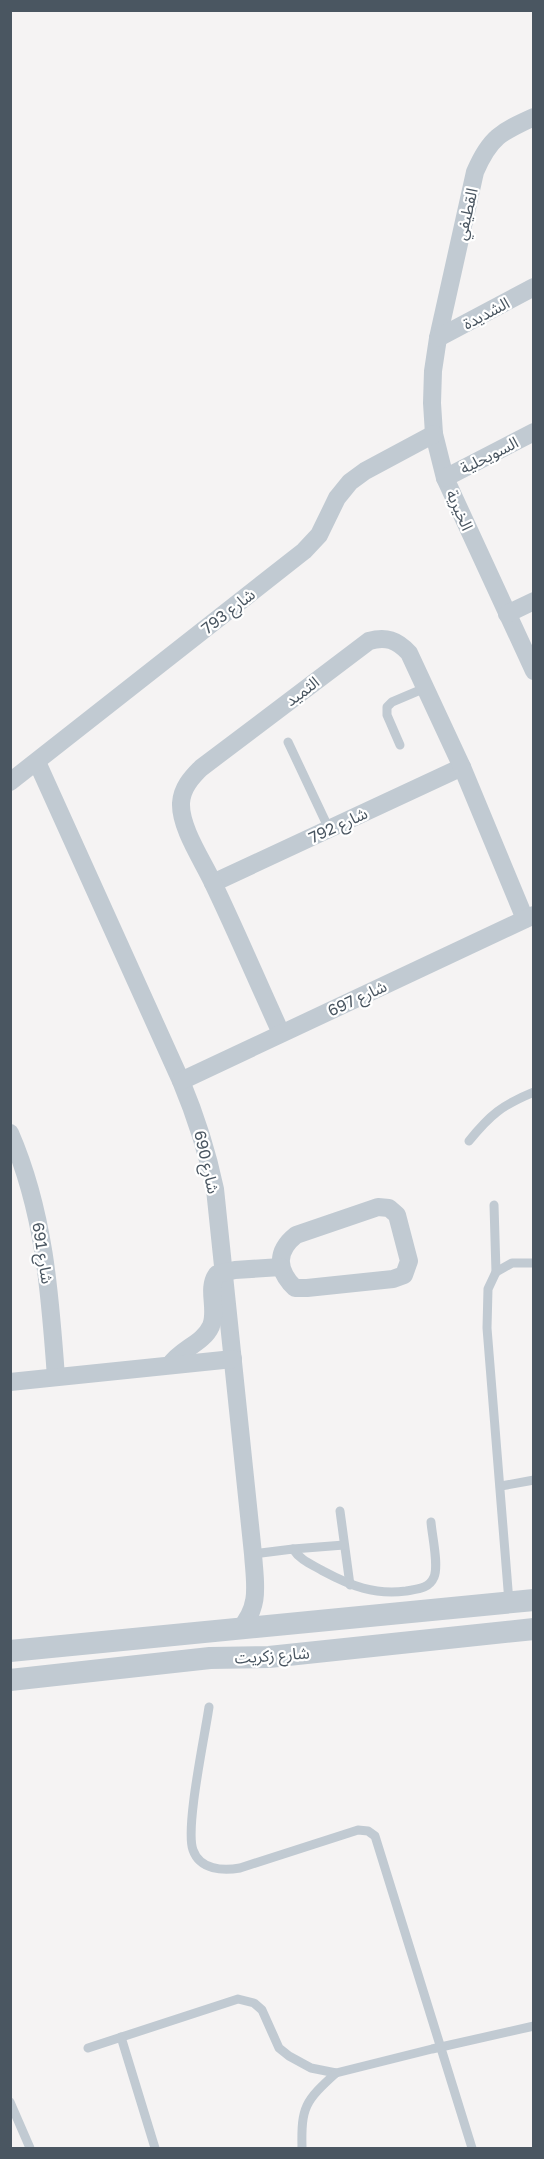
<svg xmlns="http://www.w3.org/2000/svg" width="544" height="2159" viewBox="0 0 544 2159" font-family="'Golos Text','Noto Sans Arabic',sans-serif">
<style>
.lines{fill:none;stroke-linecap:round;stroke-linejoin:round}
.service{stroke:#c1cad2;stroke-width:9}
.minor{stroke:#c1cad2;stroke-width:18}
.tertiary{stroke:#c1cad2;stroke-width:22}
.labels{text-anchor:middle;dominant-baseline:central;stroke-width:4.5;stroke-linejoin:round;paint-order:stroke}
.street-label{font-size:16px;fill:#4a5661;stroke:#fff}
</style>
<rect width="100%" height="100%" fill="#f5f3f3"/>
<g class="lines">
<g class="service">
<path d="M 288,742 L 329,829"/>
<path d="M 400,745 L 387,715 L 387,707 L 392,702 L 425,688"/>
<path d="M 469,1141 C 490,1115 502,1105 534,1092"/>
<path d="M 494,1205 L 496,1272 L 488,1289 L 487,1328 L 509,1602"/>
<path d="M 496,1272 L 512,1263 L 534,1263"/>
<path d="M 501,1486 L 534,1480"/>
<path d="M 340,1511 L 350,1585"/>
<path d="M 293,1549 L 344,1545"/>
<path d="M 253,1554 L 293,1549 C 300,1560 311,1564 323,1571 C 351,1586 374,1595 406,1591 C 417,1589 429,1589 434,1577 C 439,1565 432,1536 431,1522"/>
<path d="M 209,1707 C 205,1735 185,1828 193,1850 C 200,1870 223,1871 240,1868 L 358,1830 L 368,1831 L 375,1836 L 472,2148"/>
<path d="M 121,2037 L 155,2148"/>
<path d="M 88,2048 L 238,1999 L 254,2003 L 262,2010 L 279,2048 L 289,2056 L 311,2068 L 336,2073 L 432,2049 L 534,2026"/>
<path d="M 10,2102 L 30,2148"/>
<path d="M 302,2148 C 301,2107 305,2101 336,2073"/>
</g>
<g class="minor">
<path d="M 534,117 C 501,132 490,137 475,172 L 438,338 L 433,371 L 432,403 L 434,434 L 445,478 L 534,671"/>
<path d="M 438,338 L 534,287"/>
<path d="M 445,478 L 534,432"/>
<path d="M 507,614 L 534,601"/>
<path d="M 37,762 L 181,1081 C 196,1117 207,1151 215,1189 L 253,1554 C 255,1584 261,1606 239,1630"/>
<path d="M 10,782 L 304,551 L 319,535 L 337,498 L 350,482 L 365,471 L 434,434"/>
<path d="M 213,883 L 462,767"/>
<path d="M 281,1033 C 258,983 237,933 213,883 C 203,861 180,828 181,803 C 182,788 191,778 201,768 L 369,641 C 386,636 397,640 409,653 L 462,767 L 525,919"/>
<path d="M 181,1081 L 534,915"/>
<path d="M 10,1133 C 44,1211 50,1293 56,1377"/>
<path d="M 378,1207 L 389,1208 L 397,1215 L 409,1261 L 404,1275 L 393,1279 L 307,1288 L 295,1288 C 276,1270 276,1251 296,1235 Z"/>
<path d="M 170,1365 C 180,1349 203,1344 211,1326 C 218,1309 206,1289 217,1274 L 235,1270 L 281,1267"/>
<path d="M 10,1382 L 233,1359"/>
</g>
<g class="tertiary">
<path d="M 10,1651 L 534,1600"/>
<path d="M 10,1680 L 210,1658 L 269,1657 L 534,1629"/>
</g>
</g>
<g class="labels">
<g class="street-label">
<text transform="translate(466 214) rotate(-77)">القطيفي</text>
<text transform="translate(486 313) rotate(-28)">الشديدة</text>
<text transform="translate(489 455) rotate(-27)">السويحلية</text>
<text transform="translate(460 510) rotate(66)">الخيرية</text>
<text transform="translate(228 611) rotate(-38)">شارع 793</text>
<text transform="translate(302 691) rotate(-37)">الثميد</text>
<text transform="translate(338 825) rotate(-25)">شارع 792</text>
<text transform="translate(357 998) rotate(-25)">شارع 697</text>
<text transform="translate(207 1162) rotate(77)">شارع 690</text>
<text transform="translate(43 1253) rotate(81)">شارع 691</text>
<text transform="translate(272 1655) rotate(-4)">شارع زكريت</text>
</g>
</g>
<rect width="544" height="2159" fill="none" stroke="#4a5661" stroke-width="24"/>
</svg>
